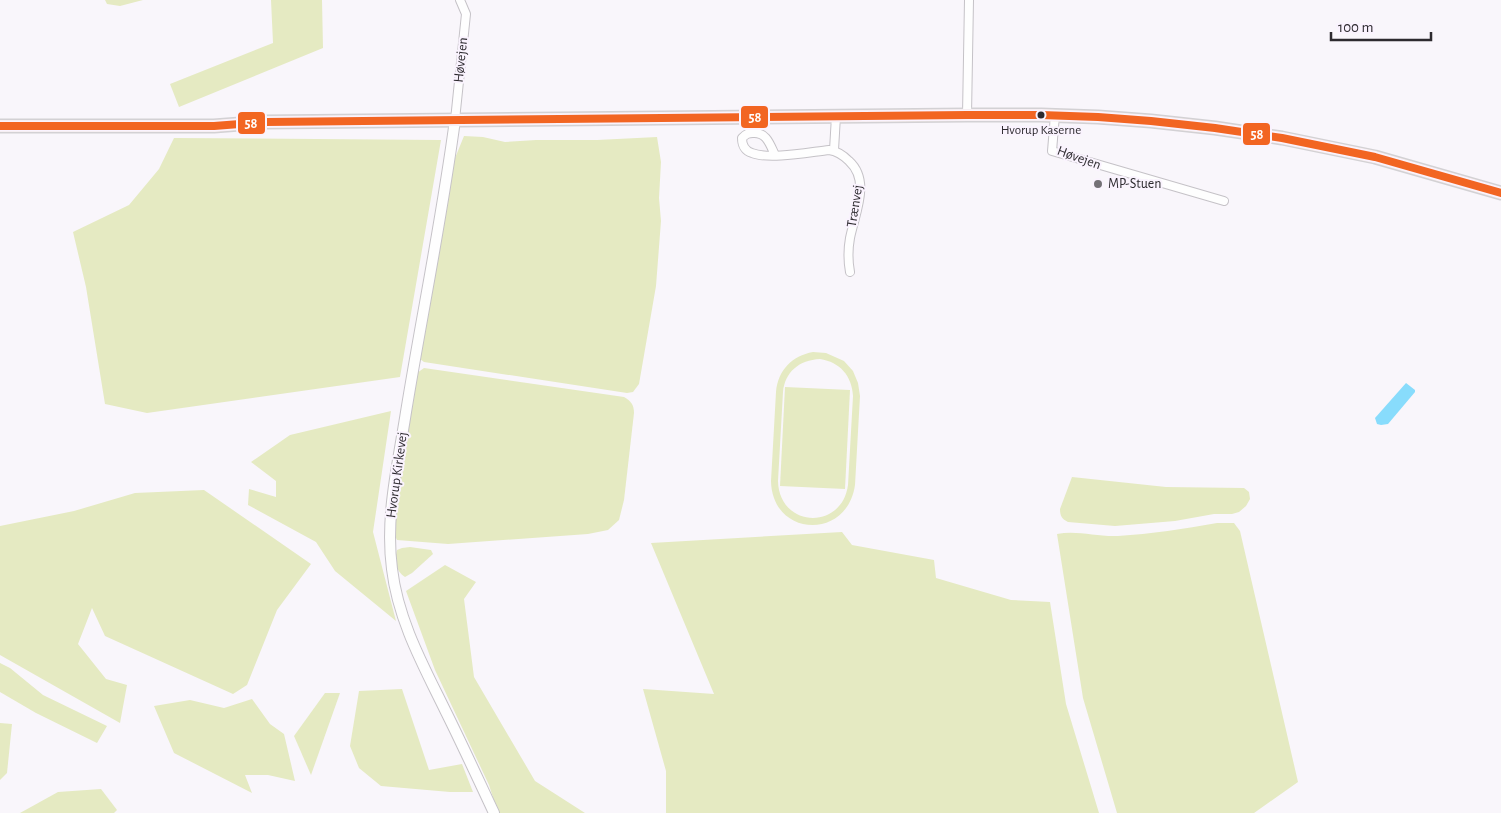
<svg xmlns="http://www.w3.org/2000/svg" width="1501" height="813" viewBox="0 0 1501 813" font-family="'Alegreya Sans',sans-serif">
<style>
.green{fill:#e5eac2;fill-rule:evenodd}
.water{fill:#88dcfc}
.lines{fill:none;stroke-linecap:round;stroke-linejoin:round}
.minor-casing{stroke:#c5c2c7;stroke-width:10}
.tertiary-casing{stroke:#c5c2c7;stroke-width:12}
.primary-casing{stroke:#d3d1d4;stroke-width:15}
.minor{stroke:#fefefe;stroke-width:8}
.tertiary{stroke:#fefefe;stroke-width:10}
.primary{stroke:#f3ebe9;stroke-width:12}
.bus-1-casing{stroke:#faf3fe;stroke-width:11}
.bus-1{stroke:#f26522;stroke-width:8}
.bus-dot{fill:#2d2a2f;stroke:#faf3fe;stroke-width:2}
.poi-dot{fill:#747176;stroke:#faf3fe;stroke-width:2}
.labels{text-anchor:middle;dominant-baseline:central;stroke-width:4;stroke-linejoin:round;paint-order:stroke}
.bus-label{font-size:13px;fill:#2d2a2f;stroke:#faf3fe}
.street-label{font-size:14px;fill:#2d2a2f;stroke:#faf3fe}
.poi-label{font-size:14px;fill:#2d2a2f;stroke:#faf3fe;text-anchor:start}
.line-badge{stroke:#faf3fe;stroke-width:2}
.badge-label{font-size:14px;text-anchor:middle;font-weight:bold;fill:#fff}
</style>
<rect width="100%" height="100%" fill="#f9f6fb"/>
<g class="green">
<path d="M 105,0 L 143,0 L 120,6 L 107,4 Z"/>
<path d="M 271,0 L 322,0 L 323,48 L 179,107 L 170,84 L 273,43 Z"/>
<path d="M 464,136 L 483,137 L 505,142 L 536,140 L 597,140 L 657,137 L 661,162 L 659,198 L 661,221 L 656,286 L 639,384 L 633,392 L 627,393 L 424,362 L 420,359 L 453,163 Z"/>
<path d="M 174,138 L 441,140 L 400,377 L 147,413 L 105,404 L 86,287 L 73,232 L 129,205 L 159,169 Z"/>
<path d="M 813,352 L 826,353 L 844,361 L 853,371 L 858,383 L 860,396 L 855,485 C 847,541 772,537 771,481 L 776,392 C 778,370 792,356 813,352 ZM 820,359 C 840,362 852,376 853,396 L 848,485 C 842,531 779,528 778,481 L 783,392 C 785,372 799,360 820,359 Z"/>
<path d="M 424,368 L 624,397 C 631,401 634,405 634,413 L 624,500 L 619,520 L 608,530 L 588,534 L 448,544 L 397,540 L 394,534 L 395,507 L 417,373 Z"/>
<path d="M 785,387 L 850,390 L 845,489 L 780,486 Z"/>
<path d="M 391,411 L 373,532 L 396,621 L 335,571 L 316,542 L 248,505 L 249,489 L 276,497 L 276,481 L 251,462 L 290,435 Z"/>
<path d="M 1072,477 L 1166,487 L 1244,488 L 1249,492 L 1250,499 L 1246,506 L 1239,512 L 1232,514 L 1214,514 L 1175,521 L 1115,526 L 1068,522 C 1062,519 1060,516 1060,509 Z"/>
<path d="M 204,490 L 311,564 L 277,610 L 247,685 L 233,694 L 105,636 L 92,608 L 78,644 L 106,679 L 127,685 L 120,723 L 0,655 L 0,526 L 74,511 L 135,493 Z"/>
<path d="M 1217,523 L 1234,523 L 1240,531 L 1298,782 L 1254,813 L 1117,813 L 1083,698 L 1057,534 C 1077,530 1097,537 1118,536 C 1151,534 1184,529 1217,523 Z"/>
<path d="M 842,532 L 852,545 L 934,560 L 936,578 L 1011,600 L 1050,602 L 1066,704 L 1099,813 L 666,813 L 666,771 L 643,689 L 714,694 L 651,543 Z"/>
<path d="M 410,547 L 431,550 L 433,554 L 412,573 L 405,577 C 396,572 394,560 397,550 L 402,548 Z"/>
<path d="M 445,565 L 476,582 L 464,599 L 474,677 L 535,781 L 585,813 L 498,813 L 489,785 L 435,670 L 406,591 Z"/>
<path d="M 0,663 L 10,668 L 43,695 L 107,726 L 97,743 L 36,713 L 0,692 Z"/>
<path d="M 402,689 L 429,770 L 462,764 L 473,792 L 450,792 L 381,786 L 359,768 L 350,746 L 359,691 Z"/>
<path d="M 325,693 L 340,693 L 311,775 L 294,736 Z"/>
<path d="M 252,699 L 270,724 L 284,734 L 295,781 L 268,775 L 245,775 L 252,793 L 174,753 L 154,706 L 190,700 L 224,708 Z"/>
<path d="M 0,723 L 12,724 L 7,773 L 0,780 Z"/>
<path d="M 101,789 L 117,810 L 114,813 L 20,813 L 58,792 Z"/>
</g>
<path class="water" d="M 1406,383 L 1415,390 L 1415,392 L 1388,424 L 1381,425 L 1377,424 L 1375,418 Z"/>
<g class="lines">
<g class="minor-casing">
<g id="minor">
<path d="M 967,115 L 969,0"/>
<path d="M 1055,115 L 1052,151 L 1224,201"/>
<path d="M 455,120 L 466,14 L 460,0"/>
<path d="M 834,150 L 836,116"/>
<path d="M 775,155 C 770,145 767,132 753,133 C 748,133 746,134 742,138 C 742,145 745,151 752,153 C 769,160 810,152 829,150 C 837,151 843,155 849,161 C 871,181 855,213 850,238 C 848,249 848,261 850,272"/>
</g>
</g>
<g class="tertiary-casing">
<path id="tertiary" d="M 455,120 C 442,218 422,314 406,412 C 398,464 385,516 392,569 C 398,620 423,665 445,710 C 462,744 478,779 494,813"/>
</g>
<g class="primary-casing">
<path id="primary" d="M 0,126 L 214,126 L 266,122 L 967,115 L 1041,115 L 1098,117 L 1151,121 L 1215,128 L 1282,138 L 1375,157 L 1501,193"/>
</g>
<use href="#minor" class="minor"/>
<use href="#tertiary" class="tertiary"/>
<use href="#primary" class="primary"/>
<g class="bus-1-casing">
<path id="bus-1" d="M 0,126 L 214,126 L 266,122 L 967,115 L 1041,115 L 1098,117 L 1151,121 L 1215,128 L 1282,138 L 1375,157 L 1501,193"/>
</g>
<use href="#bus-1" class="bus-1"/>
</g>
<circle class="bus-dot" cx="1041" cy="115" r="4.5"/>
<circle class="poi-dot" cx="1098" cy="184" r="5"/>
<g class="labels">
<g class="bus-label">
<text x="1041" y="130">Hvorup Kaserne</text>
</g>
<g class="street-label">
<text transform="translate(461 60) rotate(-84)">Høvejen</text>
<text transform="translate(1079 158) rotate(20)">Høvejen</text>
<text transform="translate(855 206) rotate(-81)">Trænvej</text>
<text transform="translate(397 475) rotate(-82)">Hvorup Kirkevej</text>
</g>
<g class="poi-label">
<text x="1108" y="184">MP-Stuen</text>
</g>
</g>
<g class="line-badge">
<rect x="740" y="105" width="29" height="24" rx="5" fill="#f26522"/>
<rect x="237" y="111" width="29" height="24" rx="5" fill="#f26522"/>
<rect x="1242" y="122" width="29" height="24" rx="5" fill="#f26522"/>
</g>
<g class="badge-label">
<text x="755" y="122">58</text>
<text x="251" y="128">58</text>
<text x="1257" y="139">58</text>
</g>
<path d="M1331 32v8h100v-8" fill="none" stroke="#2d2a2f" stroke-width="2.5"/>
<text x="1338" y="32" font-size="15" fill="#2d2a2f" stroke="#faf3fe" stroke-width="4" paint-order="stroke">100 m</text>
</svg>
